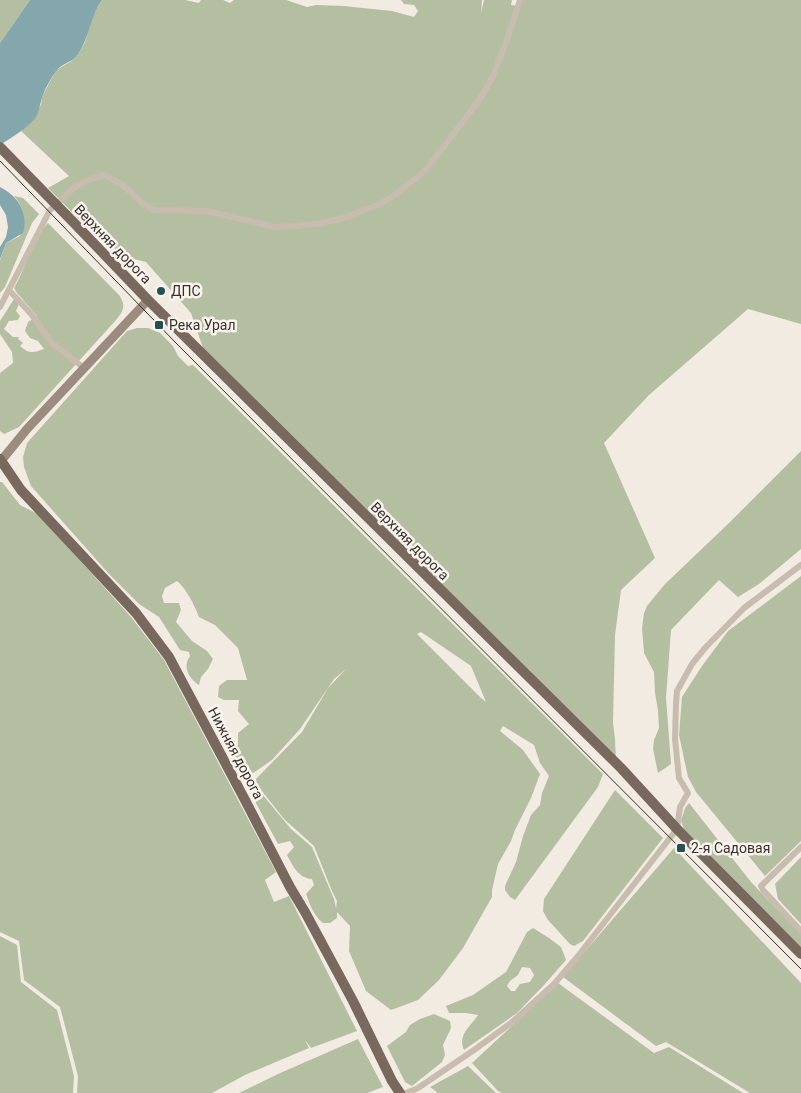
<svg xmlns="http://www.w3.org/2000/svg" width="801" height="1093" viewBox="0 0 801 1093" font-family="Roboto,sans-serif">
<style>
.green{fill:#b4bfa2;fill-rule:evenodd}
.water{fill:#83a7ac}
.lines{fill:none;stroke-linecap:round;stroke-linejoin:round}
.minor{stroke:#c8bcae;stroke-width:6}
.secondary{stroke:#9c8b7f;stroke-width:9}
.primary{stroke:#78685e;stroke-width:10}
.tram{stroke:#38302c;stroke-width:1}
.primary-bridge{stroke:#78685e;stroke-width:10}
.poi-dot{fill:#254f55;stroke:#f9f4ed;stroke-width:2}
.labels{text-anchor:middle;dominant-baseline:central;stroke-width:5;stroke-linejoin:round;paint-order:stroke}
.street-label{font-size:14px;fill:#38302c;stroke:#f9f4ed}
.poi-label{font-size:14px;fill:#38302c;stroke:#f9f4ed;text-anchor:start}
</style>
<rect width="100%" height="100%" fill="#f1ebe1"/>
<g class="green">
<path d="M 0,0 L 30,0 L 0,43 Z"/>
<path d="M 102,0 L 185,0 L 199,3 L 201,0 L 223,0 L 230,3 L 234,0 L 286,0 L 307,7 L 316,5 L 344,6 L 392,11 L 414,17 L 418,11 L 414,5 L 404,4 L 401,0 L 482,0 L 481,13 L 484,0 L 512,0 L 511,5 L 518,6 L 519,0 L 801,0 L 801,324 L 748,309 L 649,395 L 604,443 L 655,558 L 621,590 L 615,635 L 613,723 L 615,739 L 616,762 L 203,348 L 191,313 L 146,262 L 114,254 L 48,188 L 69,176 L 21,131 L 30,123 L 41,105 L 42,97 L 56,70 L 70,62 L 80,51 L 85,42 L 93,15 Z"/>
<path d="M 14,196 L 23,198 L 39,214 L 32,223 L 5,287 L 0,293 L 0,260 L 6,243 L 20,236 C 24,217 27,212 14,196 Z"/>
<path d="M 48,223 L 119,295 C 126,305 124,310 116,320 L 19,427 L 4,434 L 0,431 L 0,373 L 13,363 L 12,352 L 0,334 L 0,321 L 14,299 L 19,304 L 16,311 L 20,316 L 18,320 L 9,321 L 4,329 L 13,337 L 19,337 L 18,339 L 23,343 L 20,346 C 29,354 33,353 44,349 L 38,341 L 30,338 L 25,331 L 28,322 L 37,316 L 17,293 L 14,288 C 26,268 32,238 48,223 Z"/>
<path d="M 137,328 L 148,328 L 160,333 L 173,346 L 178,356 L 188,366 L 193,365 L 603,774 L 598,787 L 515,900 L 510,897 L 505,890 L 505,886 L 516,862 L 523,836 L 531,815 L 540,805 L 542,793 L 549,776 L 540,763 L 534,745 L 503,726 L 500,731 L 523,750 L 540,774 L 531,798 L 515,830 L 511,841 L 498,864 L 492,890 L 492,897 L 463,948 L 439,980 L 418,1000 L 391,1010 L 366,991 L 349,951 L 350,926 L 337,912 L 337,918 L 330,923 L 323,923 C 314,916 310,905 306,894 L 314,885 L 312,879 C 298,878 293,866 287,855 L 294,847 L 290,841 L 278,844 L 250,792 L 257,788 L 291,829 L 312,847 L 334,899 L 336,908 L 337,901 L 332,891 L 314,846 L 284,819 L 254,781 L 302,732 L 328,688 L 346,669 L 334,679 L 300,729 L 272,760 L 243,780 L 228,752 L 238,745 L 238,733 L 249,724 L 238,711 L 239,700 L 224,700 L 218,697 L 219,686 L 227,680 L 247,680 L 238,648 L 215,625 L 199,617 C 194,604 187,590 177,581 L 165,588 L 162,596 L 164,603 L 179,603 L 181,610 L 176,622 L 192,641 L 207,651 L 213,659 L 208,669 L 201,677 L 199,685 C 189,679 182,667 190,656 L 189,652 L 180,650 L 159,617 L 139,604 L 109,574 L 31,486 L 24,467 L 23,457 L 27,443 L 127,331 ZM 421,632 L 471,666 L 486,702 L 481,698 L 417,634 Z"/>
<path d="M 801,451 L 801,549 L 759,584 L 738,597 L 719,580 L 671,630 L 666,698 L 671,764 L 658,773 L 653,749 L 654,740 L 659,728 L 658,710 L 655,693 L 654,672 L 644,653 L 642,628 L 644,613 L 647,606 L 665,584 L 728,524 Z"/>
<path d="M 0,482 L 2,482 L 20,505 L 38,514 L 131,617 L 164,660 L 276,872 L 265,880 L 274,902 L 289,896 L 357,1031 L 311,1048 L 305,1040 L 309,1048 L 245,1075 L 212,1093 L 77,1093 L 78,1076 L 60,1007 L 24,980 L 19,941 L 0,932 Z"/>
<path d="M 801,576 L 801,841 L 765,876 L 696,792 L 688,777 L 679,735 L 682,697 L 702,666 L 728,631 Z"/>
<path d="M 615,790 L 663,838 L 583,941 L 574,946 L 570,944 L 548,920 L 543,911 L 544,899 Z"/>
<path d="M 689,803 L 751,882 L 801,934 L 801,947 L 684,829 L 681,821 L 685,808 Z"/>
<path d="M 674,848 L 801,983 L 801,1093 L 750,1093 L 666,1042 L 656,1046 L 563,977 Z"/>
<path d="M 801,857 L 801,924 L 778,899 L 775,884 Z"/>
<path d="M 533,928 L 549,938 L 561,947 L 566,960 L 544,985 L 517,1013 L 464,1050 C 457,1035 471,1026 478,1015 L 466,1013 L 449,1013 L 446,1006 L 473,995 L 506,972 L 527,932 ZM 522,967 L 530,968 L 534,975 L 530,982 L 520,984 L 515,991 L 511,991 L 507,986 L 510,981 L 518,975 Z"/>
<path d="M 0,936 L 17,945 L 21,982 L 57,1010 L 74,1076 L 73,1093 L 0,1093 Z"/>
<path d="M 558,983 L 654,1053 L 669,1047 L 743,1093 L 502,1093 L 498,1091 L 472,1063 Z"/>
<path d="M 434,1014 L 450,1021 L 451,1028 L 443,1045 L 445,1055 L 442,1062 L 412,1086 L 405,1082 L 387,1046 L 406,1032 L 410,1025 L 420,1019 Z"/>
<path d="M 358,1039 L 383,1087 L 367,1093 L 239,1093 L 278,1074 Z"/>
<path d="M 468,1066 L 496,1093 L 438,1093 L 430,1087 Z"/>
</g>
<g class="water">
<path d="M 30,0 L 102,0 C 91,15 90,33 81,49 C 73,64 63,62 56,71 C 51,78 46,87 43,95 C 40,102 40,110 36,117 C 27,129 12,137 0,145 L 0,43 Z"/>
<path d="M 0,187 C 18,196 29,213 23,233 L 6,243 L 0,259 L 0,247 L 6,237 L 8,227 L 6,215 L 0,205 Z"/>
</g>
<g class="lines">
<g class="minor">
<path d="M 9,290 L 32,315 L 51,342 L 84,368"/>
<path d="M 0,307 L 50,210 L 76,186 L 94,178 L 105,175 L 124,186 L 142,203 L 154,210 L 207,211 L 275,227 L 297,226 L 322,223 L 343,218 L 378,205 L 392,197 L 424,172 L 468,115 L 481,97 L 492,78 L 507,40 L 520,0"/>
<path d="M 801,847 L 761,886 L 763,890 L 801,931"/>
<path d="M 406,1093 L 418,1088 L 474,1050 L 511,1023 L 554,984 L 578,956 L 677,829 L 680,807 L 688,793 L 679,778 L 675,739 L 676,704 L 677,691 L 692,664 L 705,648 L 744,608 L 801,565"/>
</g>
<path class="secondary" d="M 1,461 L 27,429 L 148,300"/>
<g class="primary">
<path d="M 79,228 L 148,300 L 621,768 L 677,829 L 801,954"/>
<path d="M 0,459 L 21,490 L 136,613 L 169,657 L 245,800 L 290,887 L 305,912 L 353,1001 L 392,1081 L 400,1093"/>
</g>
<path class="tram" d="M 0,161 L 175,342 L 801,969"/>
<path class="primary-bridge" d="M 0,147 L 79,228"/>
</g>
<g class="poi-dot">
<circle cx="161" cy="291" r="5"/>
<rect x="154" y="320" width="10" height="10" rx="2.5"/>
<rect x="676" y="843" width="10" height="10" rx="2.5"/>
</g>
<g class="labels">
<g class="street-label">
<text transform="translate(113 244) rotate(46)">Верхняя дорога</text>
<text transform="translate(410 541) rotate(45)">Верхняя дорога</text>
<text transform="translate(236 753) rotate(62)">Нижняя дорога</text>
</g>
<g class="poi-label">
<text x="171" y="291">ДПС</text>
<text x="169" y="325">Река Урал</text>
<text x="691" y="848">2-я Садовая</text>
</g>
</g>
</svg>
